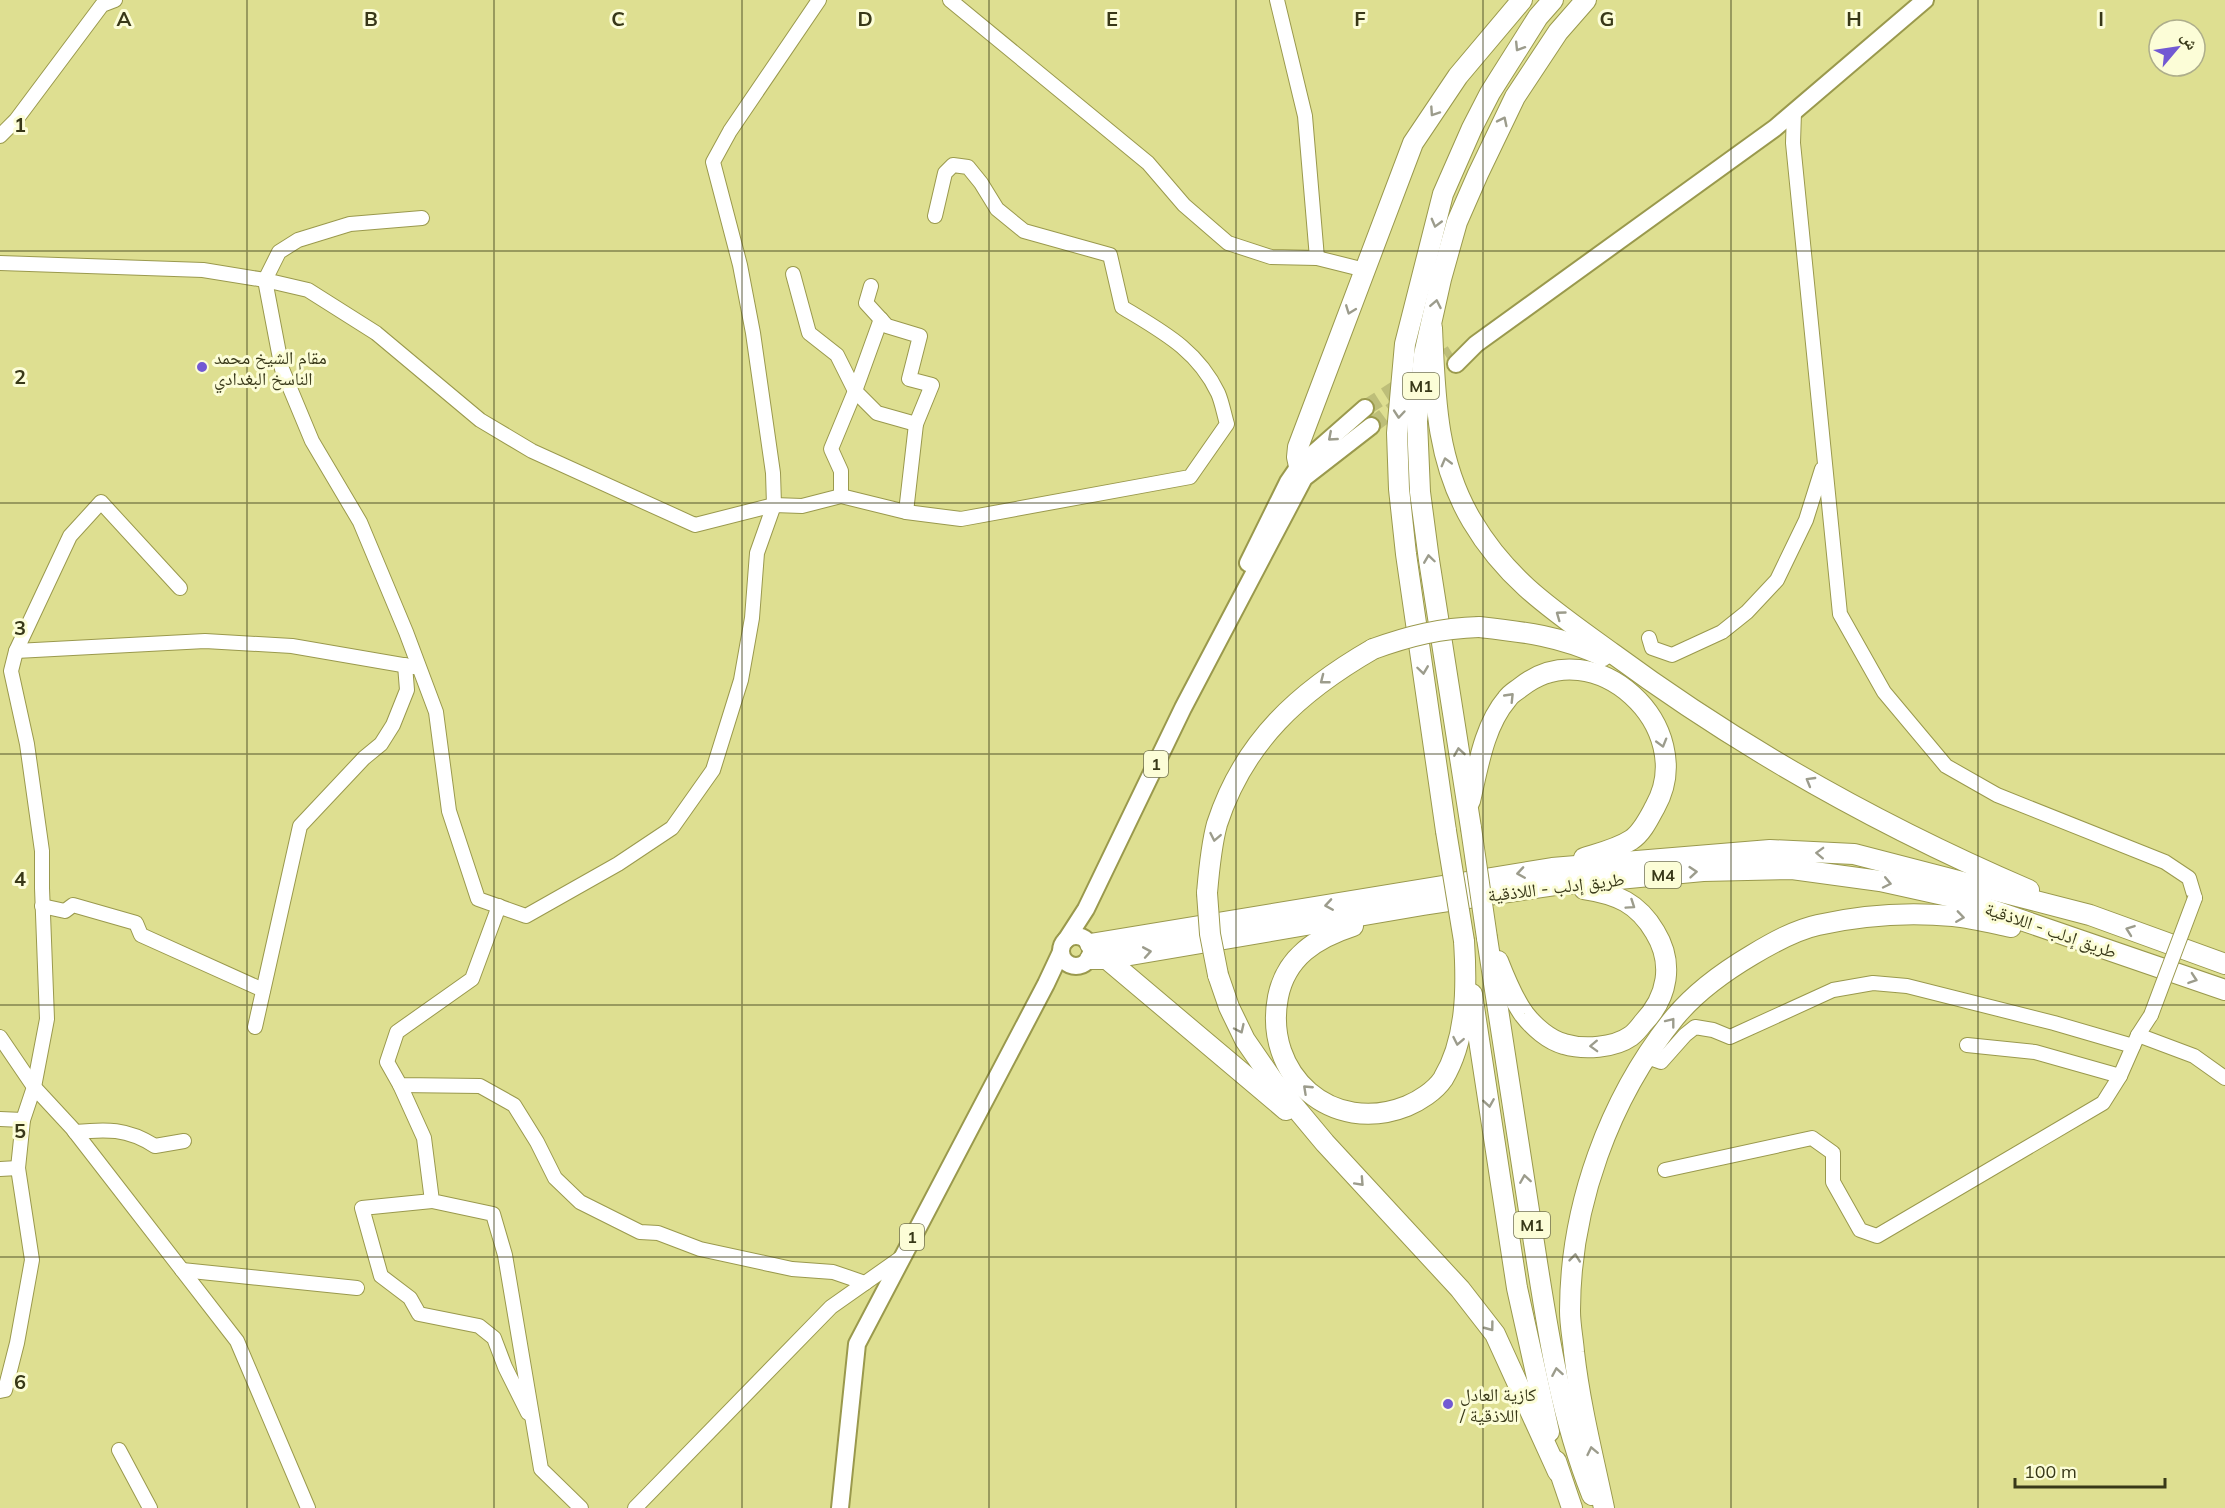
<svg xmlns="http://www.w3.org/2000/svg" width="2225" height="1508" viewBox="0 0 2225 1508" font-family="Mulish,'Noto Naskh Arabic',sans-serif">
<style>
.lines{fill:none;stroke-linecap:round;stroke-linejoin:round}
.major-tunnel{stroke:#bdbe79;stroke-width:16;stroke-dasharray:16 8;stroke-linecap:butt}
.minor-casing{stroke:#9a994d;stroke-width:16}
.major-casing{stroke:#9a994d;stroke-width:20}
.highway-casing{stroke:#9a994d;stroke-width:22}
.minor{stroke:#fff;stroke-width:14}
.major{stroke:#fff;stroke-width:16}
.highway{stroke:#fff;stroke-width:20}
.minor-bridge-casing{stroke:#9a994d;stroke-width:16;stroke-linecap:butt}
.highway-bridge-casing{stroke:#9a994d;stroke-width:22;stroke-linecap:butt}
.minor-bridge{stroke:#fff;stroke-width:14}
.highway-bridge{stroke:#fff;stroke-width:20}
.oneway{stroke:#9c9c8c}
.grid{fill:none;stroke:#383818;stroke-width:1.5;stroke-opacity:0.55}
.poi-dot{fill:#7259d3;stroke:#fcfdd7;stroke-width:2}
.labels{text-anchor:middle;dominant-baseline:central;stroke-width:6;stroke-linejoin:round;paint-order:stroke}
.shield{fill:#fcfdd7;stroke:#737351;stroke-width:1.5}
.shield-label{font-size:16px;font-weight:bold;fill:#383818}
.poi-label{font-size:18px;fill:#383818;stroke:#fcfdd7;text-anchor:start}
.street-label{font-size:18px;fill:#383818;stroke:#fcfdd7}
.grid-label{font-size:20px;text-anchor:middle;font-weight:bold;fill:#383818;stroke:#fcfdd7;stroke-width:6;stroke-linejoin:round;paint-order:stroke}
</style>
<rect width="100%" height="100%" fill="#dedf91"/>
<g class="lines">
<g class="major-tunnel">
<path d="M 1365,408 L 1452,353"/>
<path d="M 1371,426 L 1406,400"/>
</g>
<g class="minor-casing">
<g id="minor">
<path d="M 950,0 L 1148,163 L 1184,205 L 1228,243 L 1271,257 L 1317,258 L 1365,270"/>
<path d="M 1277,0 L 1305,116 L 1317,258"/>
<path d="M 1794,112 L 1793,143 L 1840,614 L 1884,692 L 1946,766 L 1997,795 L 2165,862 L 2189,878 L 2195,898"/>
<path d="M 0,136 L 16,120 L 102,5 L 115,0"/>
<path d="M 422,218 L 350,224 L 298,240 L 279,252 L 265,280 L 282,369 L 312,441 L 360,522 L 406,632 L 436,712 L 449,811 L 478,899 L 526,916 L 618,864 L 672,828 L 713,770 L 741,680 L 752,618 L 757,553 L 774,505 L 773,473 L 753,333 L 740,265 L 713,162 L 730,131 L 819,0"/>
<path d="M 0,263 L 203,270 L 265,280 L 308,290 L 376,333 L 480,420 L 532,451 L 695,525 L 774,505 L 802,506 L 841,496 L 906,512 L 961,519 L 1190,477 L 1227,424 C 1224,414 1222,402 1218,393 C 1197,349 1161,331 1122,307 L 1110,255 L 1024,231 L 997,209 L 981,183 L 968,167 L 953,165 L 945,173 L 935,216"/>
<path d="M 793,274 L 809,333 L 837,355 L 855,391 L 877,413 L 916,424"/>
<path d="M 871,286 L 866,303 L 887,326 L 920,336 L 909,379 L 932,385 L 916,424 L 906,512"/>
<path d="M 841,496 L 841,471 L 831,449 L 855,391 L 881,319"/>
<path d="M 1649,638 L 1652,648 L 1672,655 L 1722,632 L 1747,612 L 1777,580 L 1806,520 L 1822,469"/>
<path d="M 16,651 L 205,641 L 292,646 L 414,667"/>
<path d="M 42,906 L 65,911 L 73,905 L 136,923 L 141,935 L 263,990"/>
<path d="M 499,906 L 472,979 L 397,1032 L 387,1062 L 400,1085 L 480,1086 L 514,1105 L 537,1142 L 555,1178 L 580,1202 L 640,1232 L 658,1233 L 700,1249 L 792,1269 L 833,1272 L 865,1283"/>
<path d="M 255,1027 L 300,826 L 364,758 L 381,744 L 393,725 L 407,690 L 405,665"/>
<path d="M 2138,1035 L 2194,1056 L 2225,1078"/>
<path d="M 0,1037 L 34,1087 L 72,1128 L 237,1341 L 308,1508"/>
<path d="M 1967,1045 L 2035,1052 L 2120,1076"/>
<path d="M 1647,1057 L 1661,1062 L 1685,1035 L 1695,1027 L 1713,1030 L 1730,1037 L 1833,990 L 1873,983 L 1907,986 L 2054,1023 L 2133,1046"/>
<path d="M 400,1085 L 424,1138 L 432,1201 L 493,1214 L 505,1255 L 541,1469 L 581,1508"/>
<path d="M 0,1119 L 23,1120"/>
<path d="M 75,1132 C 106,1129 127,1128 155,1146 L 184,1141"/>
<path d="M 0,1169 L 18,1168"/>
<path d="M 1665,1170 L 1812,1138 L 1833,1153 L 1833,1182 L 1860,1230 L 1877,1236 L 2103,1103 L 2120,1076 L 2138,1035 L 2151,1015"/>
<path d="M 432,1201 L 362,1208 L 381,1276 L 410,1298 L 419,1314 L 479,1326 L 494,1338 L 505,1367 L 528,1413"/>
<path d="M 182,1270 L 357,1288"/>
<path d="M 0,1391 L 5,1390 L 17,1343 L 32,1260 L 18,1168 L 23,1120 L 34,1087 L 47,1019 L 42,888 L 42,851 L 27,744 L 11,671 L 16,651 L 70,536 L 101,502 L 180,588"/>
<path d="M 119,1450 L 150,1508"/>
<path d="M 635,1508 L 831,1307 L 902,1257"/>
</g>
</g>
<g class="major-casing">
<g id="major">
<path d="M 1456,364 L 1476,344 L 1775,128 L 1925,0"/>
<path d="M 1248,563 L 1288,482 L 1299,466 L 1365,408"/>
<circle cx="1076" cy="951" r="15"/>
<path d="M 1066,940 L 1086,909 L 1183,708 L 1304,478 L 1371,426"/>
<path d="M 840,1508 L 857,1344 L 1046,984 L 1061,952"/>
</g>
</g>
<g class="highway-casing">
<g id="highway">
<path d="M 1432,328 C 1435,396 1436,461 1472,521 C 1508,582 1556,612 1612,653 C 1741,748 1882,827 2029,890"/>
<path d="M 1299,466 L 1297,457 L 1298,447 L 1413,143 L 1458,76 L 1522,0"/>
<path d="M 1479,627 C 1525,632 1560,636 1603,656"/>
<path d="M 1470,801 C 1478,767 1484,726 1507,699 C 1510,694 1516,691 1521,687 C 1594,629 1700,727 1655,807 C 1649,818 1642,833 1631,840 C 1617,849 1600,853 1584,858"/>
<path d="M 1471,828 L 1429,560 L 1420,492 L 1417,421 L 1424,355 L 1441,279 L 1457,222 L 1478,174 L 1515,97 L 1558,32 L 1586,0"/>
<path d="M 1446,831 L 1406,554 L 1399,489 L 1397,433 L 1405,344 L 1443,194 L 1472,128 L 1490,93 L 1538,17 L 1553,0"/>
<path d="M 1207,893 C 1209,870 1211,846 1217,824 C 1244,741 1300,691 1373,649"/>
<path d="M 1353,926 C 1316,938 1286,957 1278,997 C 1263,1075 1332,1136 1407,1106 C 1419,1101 1435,1091 1443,1079 C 1467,1039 1467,987 1464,941"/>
<path d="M 1487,938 C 1502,1035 1517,1133 1532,1230 C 1546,1319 1558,1410 1592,1495"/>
<path d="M 1090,944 L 1552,868 L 1770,850 L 1854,854 L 2090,915 L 2225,964"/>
<path d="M 1090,959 L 1107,959 L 1423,905 L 1555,885 L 1703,871 L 1792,869 L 1880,881 L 1957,898 L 2225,990"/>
<path d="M 1107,959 L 1286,1110"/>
<path d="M 1498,961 C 1505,979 1513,999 1524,1014 C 1534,1027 1549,1040 1564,1044 C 1584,1050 1614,1048 1631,1036 C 1635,1033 1640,1027 1643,1023 C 1668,997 1674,963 1655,932 C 1638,903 1617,894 1584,889"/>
<path d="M 1218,975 L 1229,1007 L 1245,1040 L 1274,1082 L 1325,1143 L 1460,1289 L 1495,1334 L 1558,1472"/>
<path d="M 1472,994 L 1517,1288 L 1549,1432"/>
<path d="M 1556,1461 L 1572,1508"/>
<path d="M 1604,1508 C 1593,1456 1580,1405 1574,1352 C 1573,1339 1570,1325 1570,1311 C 1570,1207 1609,1098 1675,1017 C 1695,993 1725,971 1752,955 C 1772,943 1795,930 1818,925 C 1862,915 1909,912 1953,916 C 1973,918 1992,923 2011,927"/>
</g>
</g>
<use href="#minor" class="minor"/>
<use href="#major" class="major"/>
<use href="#highway" class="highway"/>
<g class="minor-bridge-casing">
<path id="minor-bridge" d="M 2151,1015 L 2195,898"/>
</g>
<g class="highway-bridge-casing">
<g id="highway-bridge">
<path d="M 1373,649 C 1409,636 1441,628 1479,627"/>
<path d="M 1471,828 L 1487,938"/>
<path d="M 1446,831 L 1464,941"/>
<path d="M 1207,893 L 1210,934 L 1218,975"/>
</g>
</g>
<use href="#minor-bridge" class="minor-bridge"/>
<use href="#highway-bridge" class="highway-bridge"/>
</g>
<defs><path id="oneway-chevron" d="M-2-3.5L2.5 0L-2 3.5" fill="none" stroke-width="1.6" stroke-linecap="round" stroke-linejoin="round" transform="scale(1.5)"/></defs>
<g class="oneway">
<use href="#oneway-chevron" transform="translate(1519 47) rotate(122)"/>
<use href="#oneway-chevron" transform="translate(1434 112) rotate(124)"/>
<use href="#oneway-chevron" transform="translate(1503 121) rotate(-64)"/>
<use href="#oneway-chevron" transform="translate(1436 223) rotate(105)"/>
<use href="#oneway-chevron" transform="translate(1436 304) rotate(-79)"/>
<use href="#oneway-chevron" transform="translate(1350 310) rotate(111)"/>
<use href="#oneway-chevron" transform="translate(1399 414) rotate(95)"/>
<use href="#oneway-chevron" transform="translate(1332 437) rotate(139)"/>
<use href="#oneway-chevron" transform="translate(1446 462) rotate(-105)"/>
<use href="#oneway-chevron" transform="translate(1429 559) rotate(-98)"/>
<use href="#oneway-chevron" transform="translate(1560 615) rotate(-144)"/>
<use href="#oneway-chevron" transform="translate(1423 670) rotate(82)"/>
<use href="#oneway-chevron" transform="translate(1324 680) rotate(142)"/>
<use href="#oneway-chevron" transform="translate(1510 697) rotate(-46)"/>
<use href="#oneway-chevron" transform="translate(1662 743) rotate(74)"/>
<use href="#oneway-chevron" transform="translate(1459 752) rotate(-99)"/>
<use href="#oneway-chevron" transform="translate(1810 781) rotate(-150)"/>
<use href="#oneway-chevron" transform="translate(1215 837) rotate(101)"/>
<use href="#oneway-chevron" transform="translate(1820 853) rotate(-178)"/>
<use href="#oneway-chevron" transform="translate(1693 872) rotate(-5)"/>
<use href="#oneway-chevron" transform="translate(1521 873) rotate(171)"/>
<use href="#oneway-chevron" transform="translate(1887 883) rotate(12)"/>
<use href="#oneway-chevron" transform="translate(1329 905) rotate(171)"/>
<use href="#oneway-chevron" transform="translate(1631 905) rotate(34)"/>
<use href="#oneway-chevron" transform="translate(1960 917) rotate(8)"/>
<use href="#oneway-chevron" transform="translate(2130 930) rotate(-160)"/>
<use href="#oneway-chevron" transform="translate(1147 952) rotate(-10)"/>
<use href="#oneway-chevron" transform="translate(2193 979) rotate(19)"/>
<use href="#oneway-chevron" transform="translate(1671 1022) rotate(-52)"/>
<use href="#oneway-chevron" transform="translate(1240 1029) rotate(65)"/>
<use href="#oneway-chevron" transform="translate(1458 1041) rotate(101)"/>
<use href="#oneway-chevron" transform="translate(1594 1046) rotate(178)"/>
<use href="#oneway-chevron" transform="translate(1307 1089) rotate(-137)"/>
<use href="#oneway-chevron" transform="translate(1489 1103) rotate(81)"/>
<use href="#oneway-chevron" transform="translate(1525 1179) rotate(-99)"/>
<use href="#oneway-chevron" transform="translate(1360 1182) rotate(47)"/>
<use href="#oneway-chevron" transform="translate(1575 1258) rotate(-84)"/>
<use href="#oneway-chevron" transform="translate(1490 1327) rotate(53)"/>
<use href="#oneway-chevron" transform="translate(1557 1372) rotate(-100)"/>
<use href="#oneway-chevron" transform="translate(1592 1451) rotate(-102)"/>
</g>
<path class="grid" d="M 247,0 L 247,1508M 494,0 L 494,1508M 742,0 L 742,1508M 989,0 L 989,1508M 1236,0 L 1236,1508M 1483,0 L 1483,1508M 1731,0 L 1731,1508M 1978,0 L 1978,1508M 0,251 L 2225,251M 0,503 L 2225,503M 0,754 L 2225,754M 0,1005 L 2225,1005M 0,1257 L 2225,1257"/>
<g class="poi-dot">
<circle cx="202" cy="367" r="6"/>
<circle cx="1448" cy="1404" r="6"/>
</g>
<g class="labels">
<g class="shield">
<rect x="1403" y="373" width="36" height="26" rx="4.5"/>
<rect x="1144" y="751" width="24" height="26" rx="4.5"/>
<rect x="1645" y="862" width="36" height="26" rx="4.5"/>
<rect x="1514" y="1212" width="36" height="26" rx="4.5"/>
<rect x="900" y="1224" width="24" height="26" rx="4.5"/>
</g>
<g class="shield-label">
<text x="1421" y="386">M1</text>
<text x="1156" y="764">1</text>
<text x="1663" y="875">M4</text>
<text x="1532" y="1225">M1</text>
<text x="912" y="1237">1</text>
</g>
<g class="poi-label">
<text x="214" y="357">مقام الشيخ محمد<tspan x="214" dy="21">الناسخ البغدادي</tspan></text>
<text x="1460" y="1394">كازية العادل<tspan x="1460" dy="21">/ اللاذقية</tspan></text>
</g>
<g class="street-label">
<text transform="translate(1556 887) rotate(-7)">طريق إدلب - اللاذقية</text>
<text transform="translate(2051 930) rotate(19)">طريق إدلب - اللاذقية</text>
</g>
</g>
<g class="grid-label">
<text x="124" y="26">A</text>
<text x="371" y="26">B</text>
<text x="618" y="26">C</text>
<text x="865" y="26">D</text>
<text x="1112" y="26">E</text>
<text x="1360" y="26">F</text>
<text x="1607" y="26">G</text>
<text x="1854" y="26">H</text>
<text x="2101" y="26">I</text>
<text x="20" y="132">1</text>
<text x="20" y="384">2</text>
<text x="20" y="635">3</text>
<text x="20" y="886">4</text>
<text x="20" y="1138">5</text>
<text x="20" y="1389">6</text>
</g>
<g transform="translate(2177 48) rotate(61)"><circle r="28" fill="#fcfdd7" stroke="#aeae8b" stroke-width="1.5"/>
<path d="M0-4.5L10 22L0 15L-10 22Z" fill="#7259d3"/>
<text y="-9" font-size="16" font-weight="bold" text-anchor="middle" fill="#383818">ش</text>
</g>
<path d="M2015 1478v9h150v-9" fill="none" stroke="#383818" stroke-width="3"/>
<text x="2024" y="1478" font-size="18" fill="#383818" stroke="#fcfdd7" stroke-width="4.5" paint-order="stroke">100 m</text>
</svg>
